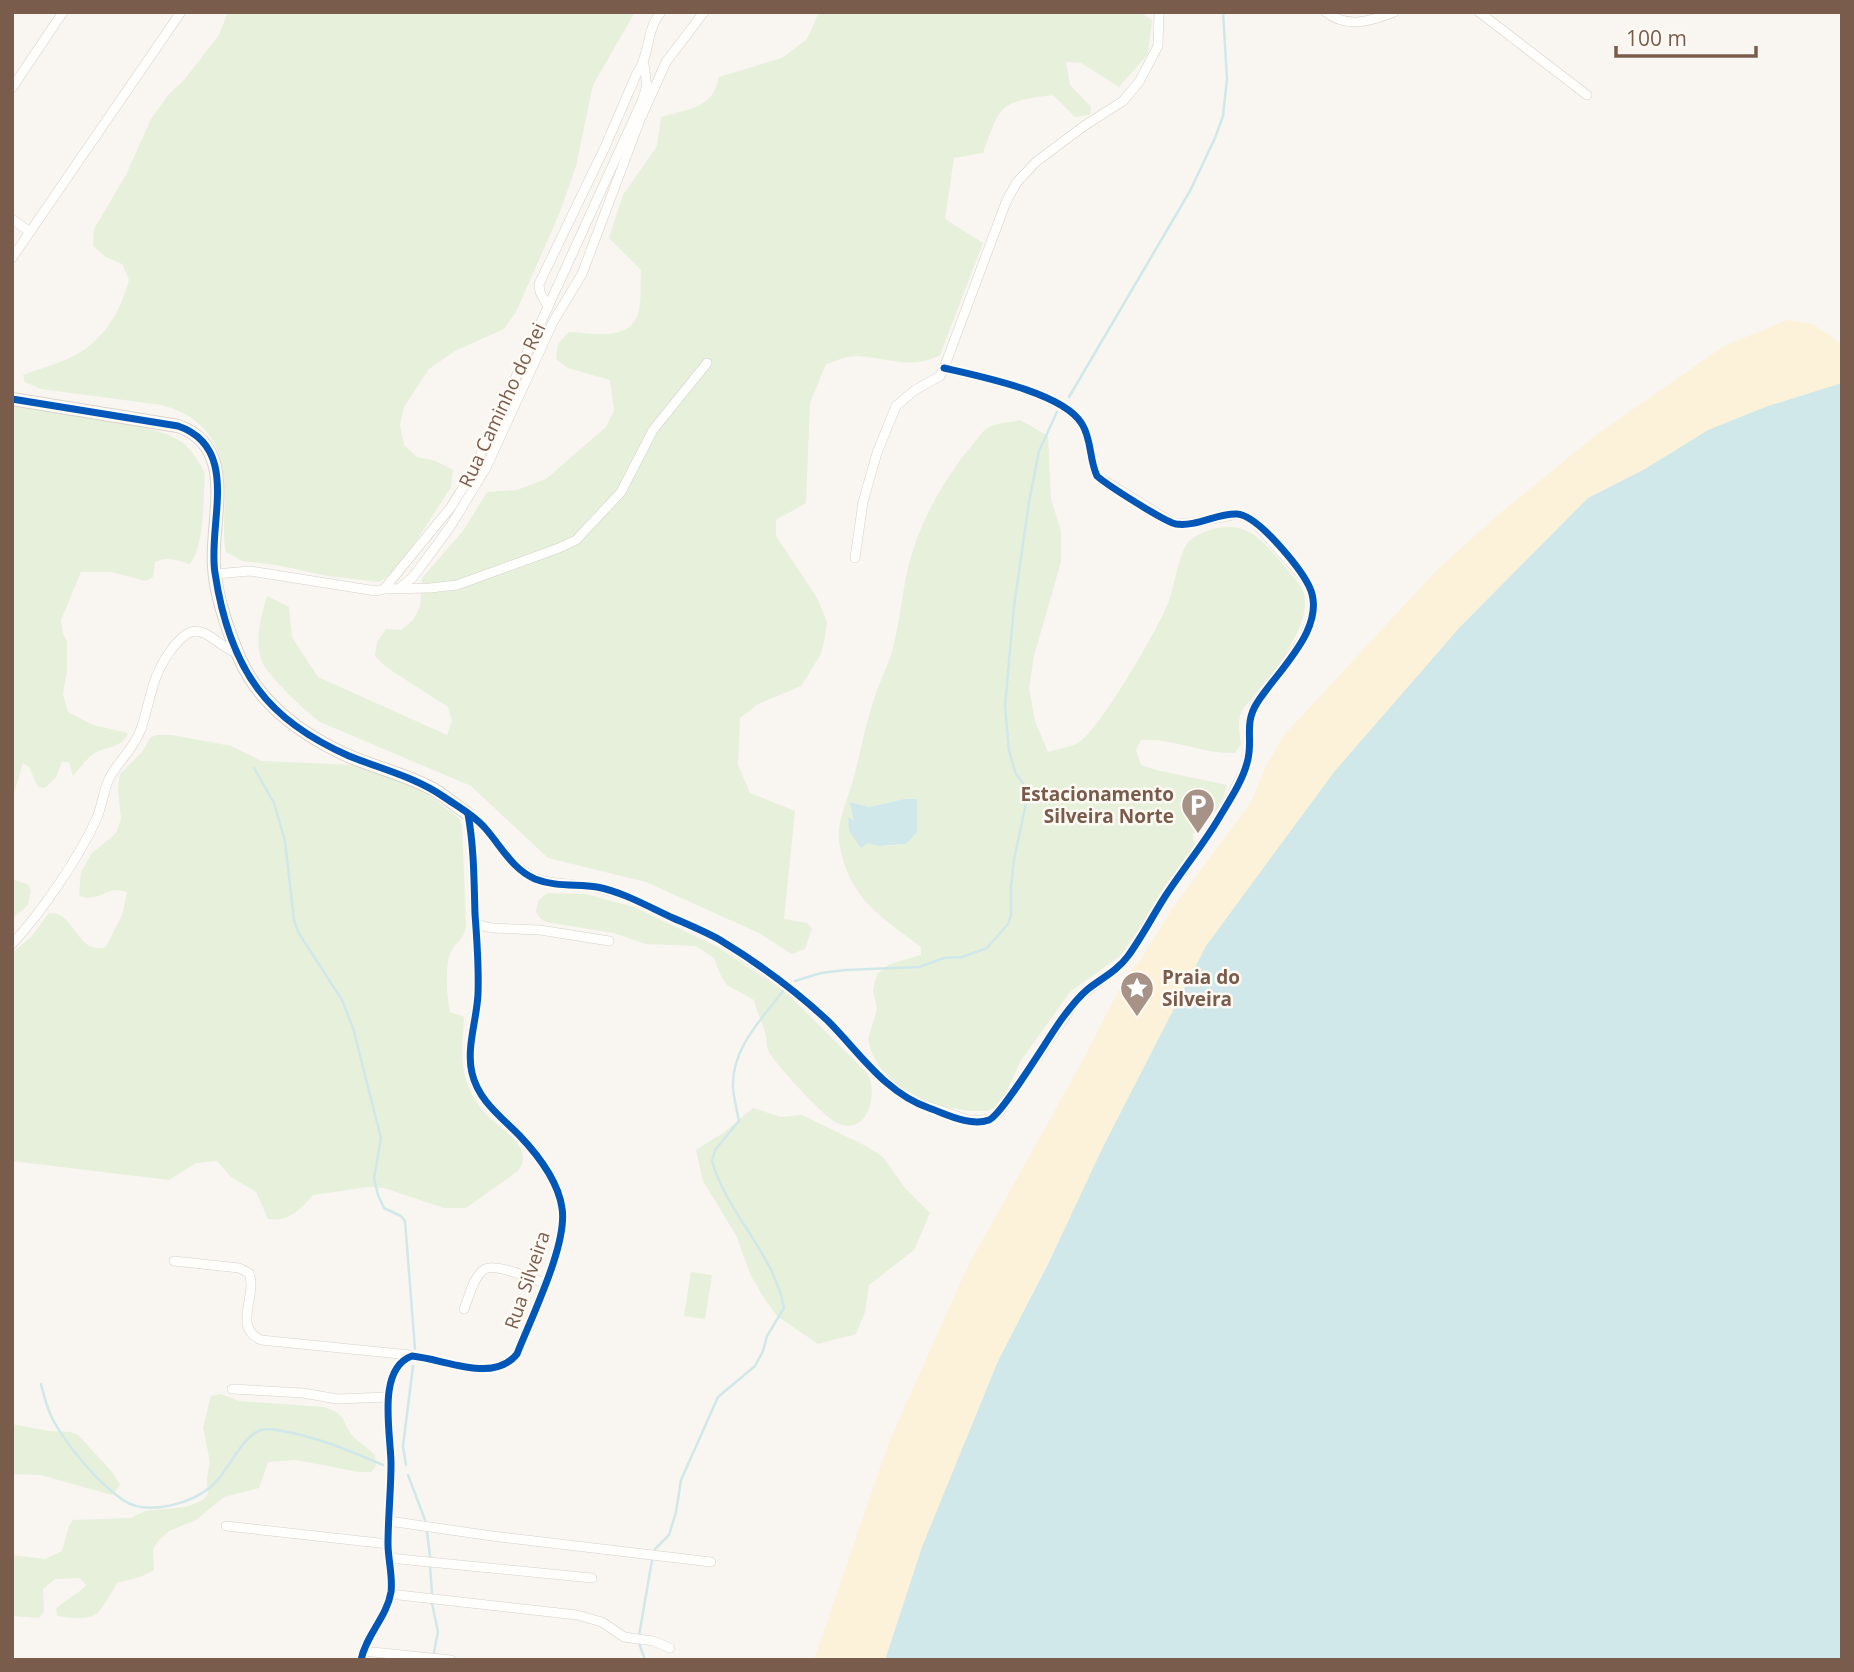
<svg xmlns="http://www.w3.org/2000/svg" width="1854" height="1672" viewBox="0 0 1854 1672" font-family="'Open Sans',sans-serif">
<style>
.green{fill:#e7f0db;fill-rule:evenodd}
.sand{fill:#fbf2d9}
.water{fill:#d0e8ea}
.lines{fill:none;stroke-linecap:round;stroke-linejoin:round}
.stream{stroke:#d0e8ea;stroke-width:2.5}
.street-casing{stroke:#d7d1cb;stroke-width:10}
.secondary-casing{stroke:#d9d2cb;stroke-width:14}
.street{stroke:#fefefd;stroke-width:9}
.secondary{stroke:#fefefd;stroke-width:12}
.cycleway-casing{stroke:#fffaf3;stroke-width:11}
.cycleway{stroke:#0057b8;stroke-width:7}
.labels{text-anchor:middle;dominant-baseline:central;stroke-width:5;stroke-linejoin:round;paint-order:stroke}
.street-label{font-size:19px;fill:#7a5c4d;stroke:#fffaf3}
.poi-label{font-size:19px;font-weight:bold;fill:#7a5c4d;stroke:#fffaf3;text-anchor:end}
</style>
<rect width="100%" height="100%" fill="#f9f5f0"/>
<g class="green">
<path d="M 228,12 L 635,12 L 593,85 L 576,166 L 560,212 L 516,312 L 504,329 L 455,351 L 429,369 L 404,407 L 400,425 L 404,445 L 417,457 L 436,461 L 453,470 L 451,487 L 419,537 L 394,572 L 379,582 L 328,576 L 277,565 L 242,561 L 226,552 C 222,534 225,515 225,497 C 225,449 209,418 162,405 L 41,389 L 25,382 L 23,375 C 36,370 48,367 60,362 C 98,349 119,317 129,280 L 122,264 L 106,257 L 93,246 L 94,229 L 126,175 L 151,119 L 169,94 L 184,80 L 219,35 Z"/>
<path d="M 819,12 L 1140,12 L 1152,20 L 1148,54 L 1119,87 L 1081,63 L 1066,62 L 1070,85 L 1091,107 L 1090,115 L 1075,117 L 1053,95 C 999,102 1001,103 983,153 L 954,158 L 945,219 L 983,243 L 940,355 C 913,370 887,358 858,356 C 848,355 836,361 826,364 L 810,403 L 806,503 L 776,520 L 776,536 L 817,598 L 827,622 L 825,637 L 821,654 L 801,686 L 758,704 L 740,718 L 738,765 L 750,793 L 795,811 L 784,919 L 807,923 L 812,928 L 805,949 L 792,954 L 759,933 L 646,882 L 548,858 L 471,786 L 320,722 C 307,713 268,676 262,662 C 254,641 261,616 267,596 L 289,607 L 292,637 L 318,677 L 447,735 L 452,721 L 448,707 L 386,667 L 375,656 L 377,642 L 386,629 L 401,630 L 413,620 L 420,607 L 422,578 L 463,531 L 487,492 L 517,490 L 546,479 L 606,427 L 614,410 L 610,380 L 568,368 L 556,359 L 558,344 L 569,332 C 591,333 629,342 638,314 C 642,301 640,283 641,270 L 609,238 L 623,195 L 657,146 L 661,117 C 688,109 713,109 719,77 L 782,58 L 807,39 Z"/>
<path d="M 12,406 C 48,411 158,422 183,443 C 192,451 201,464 205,474 C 203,499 205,544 190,564 C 177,560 167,556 155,562 L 153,577 L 146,581 L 111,572 L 81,572 L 61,620 L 63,634 L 67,641 L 67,671 L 63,694 L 68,712 L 93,725 L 128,733 C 121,750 105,745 92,755 C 85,760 79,770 73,776 L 69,762 L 62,762 L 56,777 L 45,788 L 38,787 L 29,767 L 23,763 L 14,793 Z"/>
<path d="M 1020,420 L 1048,436 L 1051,499 L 1061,531 L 1061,562 L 1034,656 L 1029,688 L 1035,721 L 1048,752 C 1057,749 1070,747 1078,743 C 1099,731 1160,626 1169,601 C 1174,586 1180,550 1189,541 C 1196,535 1204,532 1213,529 C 1249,520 1265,543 1286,568 C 1292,576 1302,585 1304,594 C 1312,627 1272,671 1254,696 C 1250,701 1243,707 1241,713 C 1237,723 1240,734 1241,744 L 1235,753 C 1202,754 1173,738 1141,740 L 1136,750 L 1141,765 L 1156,770 L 1227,785 C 1224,796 1221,806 1213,815 C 1204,825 1188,827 1195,844 L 1121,955 L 1070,992 L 1020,1062 L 1001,1104 L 988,1111 L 969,1111 L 941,1106 L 908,1093 L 882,1070 L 872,1054 L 868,1039 L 877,1009 L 873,990 L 877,974 L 890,964 L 921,955 L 921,947 C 882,917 850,900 840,847 C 835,823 847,803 853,780 C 861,751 866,721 876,693 C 880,681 886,670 890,658 C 900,627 901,595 909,564 C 920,521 945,477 974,443 C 978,438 983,430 989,427 C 997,423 1010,422 1020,420 ZM 904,799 L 906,844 C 871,849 870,845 849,818 L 855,822 L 850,802 L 869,807 Z"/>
<path d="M 156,735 L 172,735 L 231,746 L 262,761 L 357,765 L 423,790 L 460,819 L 462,826 L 466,927 C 462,942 459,939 452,950 C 444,961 447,999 450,1012 L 464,1017 C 463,1040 459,1061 467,1083 C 470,1092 477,1104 484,1112 C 497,1128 537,1147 518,1171 L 466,1208 L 444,1208 L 384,1188 L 368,1187 L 313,1195 C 301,1209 289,1222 268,1219 L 256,1192 L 231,1177 L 217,1161 L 196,1163 L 169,1180 L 12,1161 L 12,953 L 31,937 L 49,913 C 76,911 76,956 106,947 L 122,915 L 127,893 C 110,882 96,906 79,895 L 81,872 L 92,853 L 116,833 L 121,819 L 118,789 L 120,774 L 142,752 L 150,738 Z"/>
<path d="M 12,879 L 27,884 L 31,890 L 28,905 L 12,919 Z"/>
<path d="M 547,893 L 585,894 L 634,907 L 718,947 L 788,994 L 868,1074 C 879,1098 865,1141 832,1120 C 820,1112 776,1065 769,1052 C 766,1046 767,1042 766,1036 C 763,1023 757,1013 754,1000 L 727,985 L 721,976 L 714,958 L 696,946 L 646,944 L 614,933 L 546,922 L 540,918 L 536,912 L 538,901 Z"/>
<path d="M 753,1108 L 781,1117 L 802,1115 L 866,1146 L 883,1157 L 905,1188 L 930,1213 L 914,1250 L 869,1285 L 865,1312 L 856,1334 L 818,1344 L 777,1316 L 764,1298 L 750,1274 L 737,1237 L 703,1181 L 696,1150 L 723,1133 Z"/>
<path d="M 691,1272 L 712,1275 L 705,1319 L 684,1316 Z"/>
<path d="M 221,1394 L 239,1401 L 323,1407 C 347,1414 340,1419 352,1435 C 358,1442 368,1448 375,1455 L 376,1466 L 371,1472 L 358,1472 L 296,1460 L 268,1462 L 259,1488 L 224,1497 L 196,1520 L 169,1531 L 159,1540 L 153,1549 L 154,1570 L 140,1577 L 117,1583 C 97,1618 98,1621 57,1616 L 56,1609 C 65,1599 78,1595 86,1585 L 80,1578 L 55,1579 L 43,1589 L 44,1611 L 39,1618 L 12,1616 L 12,1555 L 45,1559 L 62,1551 L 69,1526 L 73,1520 L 131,1518 L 145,1511 L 186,1507 L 203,1500 L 208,1494 L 207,1478 L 210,1462 L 203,1427 L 211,1396 Z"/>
<path d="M 12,1424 L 48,1431 L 71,1432 L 78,1435 L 112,1472 L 120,1485 L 112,1495 L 41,1475 L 12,1474 Z"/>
</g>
<path class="sand" d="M 1787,320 L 1813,324 L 1842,345 L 1842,383 L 1645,469 L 1588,498 L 1070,1218 L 998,1361 L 922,1547 L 885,1660 L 814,1660 L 889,1442 L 968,1266 L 1082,1062 L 1127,974 L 1140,961 L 1172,909 L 1251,802 L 1266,766 L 1285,734 L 1436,571 L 1499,514 L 1596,435 L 1724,346 Z"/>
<g class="water">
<path d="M 1842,383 L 1842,1660 L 885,1660 L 922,1547 L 998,1361 L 1048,1264 L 1104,1145 L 1206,946 L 1334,772 L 1460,627 L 1588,498 L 1645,469 L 1708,430 L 1768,406 Z"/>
<path d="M 904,799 L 917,799 L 917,832 L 906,844 L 879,846 L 868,843 L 861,848 L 849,831 L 848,817 L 854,821 L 850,802 L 869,807 Z"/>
</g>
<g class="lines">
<g class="stream">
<path d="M 1069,397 L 1190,191 L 1215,138 L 1223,116 L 1227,79 L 1223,12"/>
<path d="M 254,768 L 274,803 L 285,841 L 294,920 L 298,932 L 342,1000 L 353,1028 L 381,1138 L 374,1178 L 378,1195 L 384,1208 L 401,1216 L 405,1221 L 415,1349"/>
<path d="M 795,981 L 821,973 L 846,970 L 919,967 L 944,958 L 962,957 L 987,948 L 1008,924 L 1011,915 L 1011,886 L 1014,860 L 1026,803 L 1025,786 L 1016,774 L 1009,751 L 1005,706 L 1014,606 L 1029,502 L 1039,451 L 1057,412"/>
<path d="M 41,1384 C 44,1396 47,1409 53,1420 C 68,1447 97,1482 123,1500 C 148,1517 193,1503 213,1485 C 228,1471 243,1435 261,1430 C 268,1428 276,1430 282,1431 C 318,1437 350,1451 383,1465"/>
<path d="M 406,1465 L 403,1446 L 413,1366"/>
<path d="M 408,1475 L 425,1520"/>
<path d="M 427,1532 L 430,1556"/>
<path d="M 655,1549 L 669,1535 L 676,1512 L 681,1480 L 718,1397 L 755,1366 L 763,1351 L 767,1336 L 784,1308 C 774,1253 727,1214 712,1161 L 715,1150 L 739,1121 C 737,1111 734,1099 733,1088 C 731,1049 761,1020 783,991"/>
<path d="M 430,1566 L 432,1593"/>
<path d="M 432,1603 L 438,1632 L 434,1652"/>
<path d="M 639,1636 L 652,1560"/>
<path d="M 639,1643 L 645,1660"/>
</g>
<g class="street-casing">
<g id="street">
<path d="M 1326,12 C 1347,29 1371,21 1394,12"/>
<path d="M 1479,12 L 1587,95"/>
<path d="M 12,88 L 63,12"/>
<path d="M 12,219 L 30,232"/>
<path d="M 12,258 L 181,12"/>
<path d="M 548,307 L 642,101 L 647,86 L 644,65"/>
<path d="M 855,558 L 863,502 L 877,453 L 896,406 L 915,390 L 940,376 L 944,368 L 1006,202 L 1017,182 L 1037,161 L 1084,126 L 1123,101 L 1139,82 L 1158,46 L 1159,12"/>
<path d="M 215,574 L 250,571 L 376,591 L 384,589 L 451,507 L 472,473 L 548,307 L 540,292 L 539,284 L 605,147 L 637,73 C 650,56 646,29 661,12"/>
<path d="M 401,587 L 413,577 L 450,527 L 486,468 L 553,322 L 582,274 L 640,120 L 666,62 L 704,12"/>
<path d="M 384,589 L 430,588 L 457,585 L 559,548 L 576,540 L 621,492 L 653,430 L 707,363"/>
<path d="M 468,814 L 486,829 L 513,863 L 533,878 L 549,882 L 594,887 L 621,894 L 718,939 L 788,987 L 825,1018 L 877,1074 L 910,1100 L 971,1121 L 990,1119 L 999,1113 L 1078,998 L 1112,972 L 1127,957 L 1168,892 L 1218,821 L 1246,767 L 1249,756 L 1249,723 L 1254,706 L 1305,636 L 1314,610 L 1312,592 L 1304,578 L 1252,519 L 1238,514 L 1191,523 L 1173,523 L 1097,476 C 1089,459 1092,440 1082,424 C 1064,393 979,376 944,368"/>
<path d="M 476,924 L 492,928 L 540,930 L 609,941"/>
<path d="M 12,944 C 41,913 78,859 96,820 C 102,807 103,792 109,779 C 118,761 134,749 141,729 C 152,696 151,675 174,646 C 179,641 184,634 191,632 C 207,627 220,648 237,653"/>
<path d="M 174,1261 L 239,1268 L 249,1273 C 258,1295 232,1327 261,1340 L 410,1355"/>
<path d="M 464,1309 C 469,1297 474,1275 485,1269 C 495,1263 533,1279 545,1283"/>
<path d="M 232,1389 L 303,1393 L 337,1399 L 388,1397"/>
<path d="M 389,1521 L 492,1536 L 711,1562"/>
<path d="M 226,1526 L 388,1544"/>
<path d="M 389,1558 L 592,1578"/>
<path d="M 390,1594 L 577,1615 L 602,1622 L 624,1637 L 653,1641 L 670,1648"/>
<path d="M 363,1651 L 451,1660"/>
<path d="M 361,1660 C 366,1635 387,1617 391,1592 C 393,1576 388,1560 388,1544 C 388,1517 391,1490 391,1464 C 391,1434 376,1369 412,1356 C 445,1359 493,1384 517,1354 C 531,1318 568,1244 562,1208 C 558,1180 538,1155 519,1135 C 501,1117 478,1100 472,1073 C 466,1048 477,1019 478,994 C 479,967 477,940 475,914 C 474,880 474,847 468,814"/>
</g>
</g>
<g class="secondary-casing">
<path id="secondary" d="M 12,399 L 178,426 C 239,447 210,520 214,567 C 216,598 228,631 240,659 C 259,703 301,734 344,754 C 373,767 405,774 433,789 C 445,796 456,806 468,814"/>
</g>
<use href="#street" class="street"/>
<use href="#secondary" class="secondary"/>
<g class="cycleway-casing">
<g id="cycleway">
<path d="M 12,399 L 178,426 C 242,448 207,525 215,573 C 221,613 234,657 258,689 C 280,719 315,741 349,756 C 381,769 415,777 444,797 C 457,806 474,815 485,828 C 501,846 512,869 535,879 C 555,887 577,884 597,887 C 623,892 649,907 673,918 C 689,925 706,932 720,940 C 758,963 796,991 828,1021 C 859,1052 885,1093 929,1108 C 946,1114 970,1127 989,1120 C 1002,1115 1048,1038 1061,1020 C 1069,1009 1077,998 1088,989 C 1102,978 1117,971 1128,956 C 1142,937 1153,915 1166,895 C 1183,869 1203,845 1219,818 C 1229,801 1242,782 1247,763 C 1254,741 1243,725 1257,703 C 1277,671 1329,627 1309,586 C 1300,568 1258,515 1237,514 C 1217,513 1197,527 1176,524 C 1165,522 1107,485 1097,476 C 1089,459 1092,440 1082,424 C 1064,393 979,376 944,368"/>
<path d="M 361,1660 C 366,1635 387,1617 391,1592 C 393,1576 388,1560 388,1544 C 388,1517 391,1490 391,1464 C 391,1434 376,1369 412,1356 C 445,1359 493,1384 517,1354 C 531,1318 568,1244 562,1208 C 558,1180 538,1155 519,1135 C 501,1117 478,1100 472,1073 C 466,1048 477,1019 478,994 C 479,967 477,940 475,914 C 474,880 474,847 468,814"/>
</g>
</g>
<use href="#cycleway" class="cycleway"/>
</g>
<defs>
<g id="parking-pin" transform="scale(1.75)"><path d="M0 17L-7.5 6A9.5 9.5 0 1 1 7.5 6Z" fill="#a69286" stroke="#fffaf3"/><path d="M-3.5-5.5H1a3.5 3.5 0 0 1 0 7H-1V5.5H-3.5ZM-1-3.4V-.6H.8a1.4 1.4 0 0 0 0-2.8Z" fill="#fff"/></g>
<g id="sight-pin" transform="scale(1.75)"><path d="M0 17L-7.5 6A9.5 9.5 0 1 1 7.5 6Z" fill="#a69286" stroke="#fffaf3"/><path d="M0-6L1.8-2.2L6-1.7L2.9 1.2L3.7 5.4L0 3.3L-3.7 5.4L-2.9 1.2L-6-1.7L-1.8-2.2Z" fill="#fff"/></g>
</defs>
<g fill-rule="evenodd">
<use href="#parking-pin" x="1198" y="805"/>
<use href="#sight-pin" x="1137" y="988"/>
</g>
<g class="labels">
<g class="street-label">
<text transform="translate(502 405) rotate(-65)">Rua Caminho do Rei</text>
<text transform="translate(527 1280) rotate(-71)">Rua Silveira</text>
</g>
<g class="poi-label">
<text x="1174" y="794">Estacionamento<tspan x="1174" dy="22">Silveira Norte</tspan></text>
<text x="1162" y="977" text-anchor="start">Praia do<tspan x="1162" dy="22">Silveira</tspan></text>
</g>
</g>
<rect width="1854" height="1672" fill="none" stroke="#7a5c4d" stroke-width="28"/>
<path d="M1616 46v10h140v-10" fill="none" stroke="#7a5c4d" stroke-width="3.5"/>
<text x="1626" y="46" font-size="21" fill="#7a5c4d" stroke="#fffaf3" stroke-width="5" paint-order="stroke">100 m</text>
</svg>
